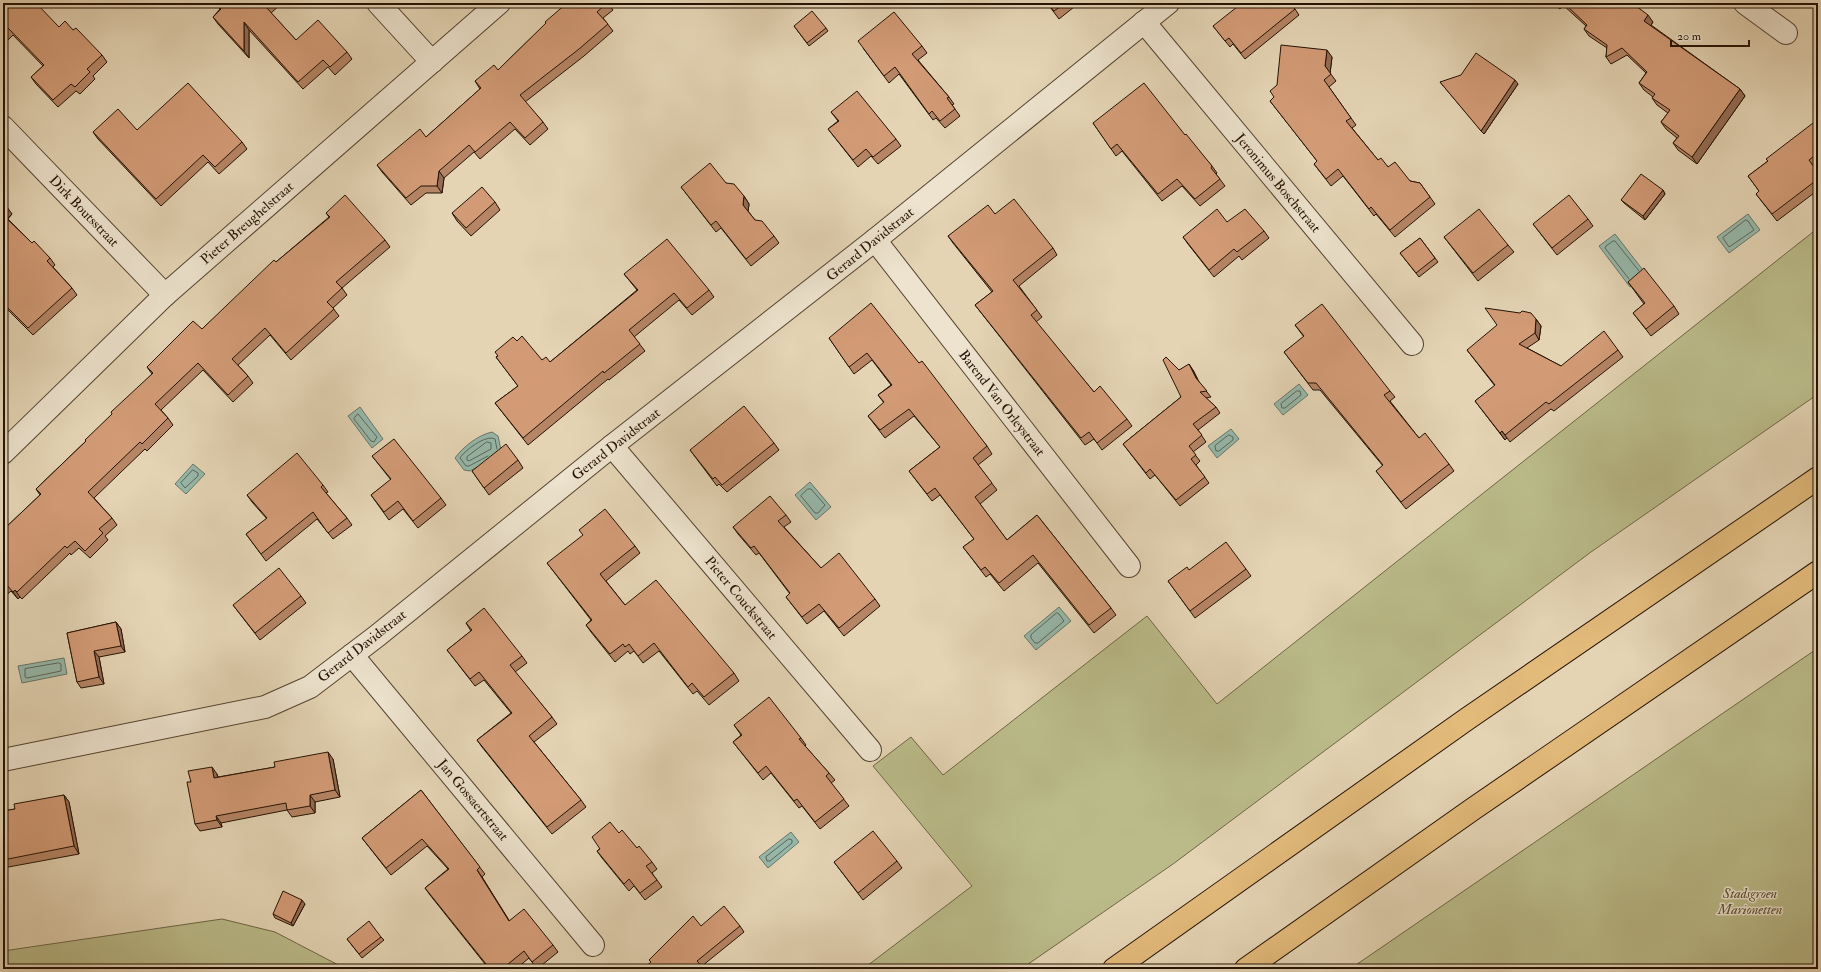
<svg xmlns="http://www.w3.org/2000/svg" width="1821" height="972" viewBox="0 0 1821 972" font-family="'IM FELL Double Pica',serif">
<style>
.green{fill:#babb89;stroke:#6f6646}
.water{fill:#96b8aa;stroke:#687668}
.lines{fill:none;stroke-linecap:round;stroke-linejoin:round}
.shore{stroke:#5d6557;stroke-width:1}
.street-casing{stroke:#544230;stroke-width:24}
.highway-casing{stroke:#241204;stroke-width:24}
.street{stroke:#ede3ce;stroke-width:22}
.highway{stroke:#e2ba7a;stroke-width:22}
.wall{fill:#b58565;stroke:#241204}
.shaded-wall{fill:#936c53;stroke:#241204}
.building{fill:#d29b76;stroke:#241204}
.labels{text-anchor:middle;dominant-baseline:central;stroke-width:3;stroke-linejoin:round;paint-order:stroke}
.street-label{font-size:14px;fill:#241204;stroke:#ede3ce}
.park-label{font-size:14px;font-style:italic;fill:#584d33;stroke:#ede3ce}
</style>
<rect width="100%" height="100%" fill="#e4d4b4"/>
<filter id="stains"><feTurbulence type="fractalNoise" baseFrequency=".005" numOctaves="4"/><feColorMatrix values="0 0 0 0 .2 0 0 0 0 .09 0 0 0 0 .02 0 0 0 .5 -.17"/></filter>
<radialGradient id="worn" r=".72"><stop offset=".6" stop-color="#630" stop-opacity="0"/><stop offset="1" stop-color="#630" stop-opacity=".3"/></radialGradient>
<g class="green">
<path d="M 1818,228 L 1818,394 L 1591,552 L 1173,864 L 1021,969 L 863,969 L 972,886 L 873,766 L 911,737 L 943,775 L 1147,616 L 1217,704 Z"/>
<path d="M 1818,648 L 1818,969 L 1350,969 Z"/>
<path d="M 222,919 L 275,932 L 346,969 L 3,969 L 3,951 Z"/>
</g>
<g class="water">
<path d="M 1748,214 L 1760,230 L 1729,253 L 1717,237 Z"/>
<path d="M 1615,234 L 1646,274 L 1630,287 L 1599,246 Z"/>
<path d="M 1299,384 L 1308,395 L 1283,415 L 1274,404 Z"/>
<path d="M 360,407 L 383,439 L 372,448 L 348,416 Z"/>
<path d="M 1231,429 L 1239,439 L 1217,458 L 1208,446 Z"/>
<path d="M 492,432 L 498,436 L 501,450 L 499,455 L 470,471 L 464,470 L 455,458 C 463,447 478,435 492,432 Z"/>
<path d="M 193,464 L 205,474 L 186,494 L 175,484 Z"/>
<path d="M 810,482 L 831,507 L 816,520 L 795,495 Z"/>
<path d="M 1059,607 L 1071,621 L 1036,650 L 1024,636 Z"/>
<path d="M 64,658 L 67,674 L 22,683 L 18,666 Z"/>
<path d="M 791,832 L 799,842 L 768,868 L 759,857 Z"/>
</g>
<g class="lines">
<g class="shore">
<path d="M 1746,220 L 1748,221 L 1754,230 L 1729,247 L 1723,238 Z"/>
<path d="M 1629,279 L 1605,248 L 1606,246 L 1613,241 L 1615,241 L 1639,271"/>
<path d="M 1297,391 L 1300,391 L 1301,395 L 1285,408 L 1282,408 L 1281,404 Z"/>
<path d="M 358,414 L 377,437 L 374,442 L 371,441 L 354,419 Z"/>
<path d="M 1229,435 L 1233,437 L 1233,440 L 1219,451 L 1216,451 L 1215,446 Z"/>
<path d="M 487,442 L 491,443 L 491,449 L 469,461 L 467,460 L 467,457 Z"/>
<path d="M 488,456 L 469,466 L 466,466 L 460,458 C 464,451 486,434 495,439 L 497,449"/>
<path d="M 193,470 L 198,473 L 198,476 L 185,488 L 181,483 Z"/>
<path d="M 808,489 L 811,489 L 825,505 L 818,513 L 815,513 L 801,496 Z"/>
<path d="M 1057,613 L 1059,614 L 1064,621 L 1038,643 L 1035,643 L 1031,638 L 1031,635 Z"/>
<path d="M 59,663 L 61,664 L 61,671 L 27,678 L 25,677 L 25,669 Z"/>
<path d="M 789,839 L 792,840 L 792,843 L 770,861 L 767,861 L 766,857 Z"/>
</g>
<g class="street-casing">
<g id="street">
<path d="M 378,3 L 432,62"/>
<path d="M 1745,3 L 1786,33"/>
<path d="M 1144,22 L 1412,344"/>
<path d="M 3,127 L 165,295"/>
<path d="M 875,240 L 1129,566"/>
<path d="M 612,446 L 870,750"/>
<path d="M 3,453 L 165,295 L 499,3"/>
<path d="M 352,655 L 593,945"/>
<path d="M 3,760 L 265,707 L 310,687 L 377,636 L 612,446 L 875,240 L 1168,3"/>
</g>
</g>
<g class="highway-casing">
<g id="highway">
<path d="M 1114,969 L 1467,719 L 1818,478"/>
<path d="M 1246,969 L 1473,809 L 1818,572"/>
</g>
</g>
<use href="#street" class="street"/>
<use href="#highway" class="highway"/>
</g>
<g class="wall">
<path d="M 3,3 L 59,27 L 73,30 L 102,55 L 107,62 L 93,76 L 95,79 L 80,94 L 76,91 L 58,107 L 36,84 L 31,77 L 43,66 L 13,35 L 3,45 Z"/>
<path d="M 214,3 L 282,3 L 271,13 L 296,40 L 347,52 L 352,59 L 335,75 L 328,67 L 303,89 L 249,30 L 249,58 L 218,24 L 213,17 L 220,9 Z"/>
<path d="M 567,3 L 608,3 L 613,10 L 603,18 L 613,31 L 584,56 L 525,102 L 543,122 L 548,129 L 530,145 L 515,129 L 480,159 L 474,152 L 444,178 L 442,193 L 426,193 L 411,205 L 382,172 L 377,165 L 426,137 L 480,89 L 475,81 L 498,70 Z"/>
<path d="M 1047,3 L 1079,3 L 1059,19 Z"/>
<path d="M 1552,3 L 1635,3 L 1634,4 L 1653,22 L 1651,25 L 1740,89 L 1745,96 L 1697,164 L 1678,150 L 1673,143 L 1677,138 L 1666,129 L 1661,122 L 1668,113 L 1657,105 L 1652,98 L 1653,97 L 1644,90 L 1639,83 L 1646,73 L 1627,55 L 1611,64 L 1606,57 L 1607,48 L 1589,36 L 1584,29 L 1586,26 L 1563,5 L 1560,9 Z"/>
<path d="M 1295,9 L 1299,15 L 1245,59 L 1233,44 L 1230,47 L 1213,26 Z"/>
<path d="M 794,26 L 826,28 L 828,31 L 809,46 Z"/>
<path d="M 922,46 L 927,53 L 918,60 L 949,97 L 954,104 L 952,105 L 960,116 L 945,128 L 936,118 L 933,120 L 899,74 L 889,83 L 863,48 Z"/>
<path d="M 1332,57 L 1330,73 L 1336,81 L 1329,87 L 1356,125 L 1352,128 L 1378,160 L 1410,181 L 1420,183 L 1435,204 L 1395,237 L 1376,214 L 1374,216 L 1343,176 L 1331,186 L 1314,164 L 1317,161 L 1270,101 Z"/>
<path d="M 1440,82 L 1518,84 L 1484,134 Z"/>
<path d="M 831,112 L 896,139 L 901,146 L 878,164 L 871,156 L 858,167 L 828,129 L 838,121 Z"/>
<path d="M 1818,121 L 1818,164 L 1814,167 L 1818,173 L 1818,190 L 1777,221 L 1756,194 L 1759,191 L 1748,176 L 1768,161 Z"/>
<path d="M 1093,123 L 1185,135 L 1212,166 L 1217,173 L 1216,174 L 1225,186 L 1200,206 L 1182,186 L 1162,201 L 1122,151 L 1116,156 Z"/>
<path d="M 137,130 L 242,142 L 247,149 L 219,174 L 208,162 L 161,206 L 98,139 L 93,132 Z"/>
<path d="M 726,183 L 744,196 L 749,204 L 748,211 L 755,220 L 774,236 L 779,243 L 751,266 L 721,228 L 716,232 L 681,187 Z"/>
<path d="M 1663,190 L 1665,194 L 1645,220 L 1624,203 L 1621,200 Z"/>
<path d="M 495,202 L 500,210 L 471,236 L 457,221 L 452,213 Z"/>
<path d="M 3,204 L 12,214 L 8,219 L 32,243 L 50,258 L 55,265 L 53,267 L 72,288 L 77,295 L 33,335 L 3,305 Z"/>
<path d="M 326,213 L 385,240 L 390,247 L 342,288 L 347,295 L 333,308 L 339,316 L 291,360 L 270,335 L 238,365 L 248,376 L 253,383 L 233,402 L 203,370 L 161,410 L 168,418 L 173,425 L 147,451 L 145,449 L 94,498 L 112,518 L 117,525 L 105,536 L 108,540 L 90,558 L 79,548 L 71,555 L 70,553 L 22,599 L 20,597 L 18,599 L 11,591 L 3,598 L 3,530 L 40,495 L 36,489 L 86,441 L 152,374 L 147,367 L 202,329 L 276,262 L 329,217 Z"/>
<path d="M 995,214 L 1053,248 L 1057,255 L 1019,286 L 1042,317 L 1036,322 L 1094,392 L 1127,419 L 1132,426 L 1102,450 L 1094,439 L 1085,445 L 975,305 L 992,292 L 953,243 L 948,236 Z"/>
<path d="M 1588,219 L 1593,226 L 1557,255 L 1533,224 Z"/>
<path d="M 1227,222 L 1264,231 L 1269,238 L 1242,260 L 1239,256 L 1214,277 L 1188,244 L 1183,237 Z"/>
<path d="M 1444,237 L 1508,245 L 1514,252 L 1478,281 Z"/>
<path d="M 1420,238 L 1438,262 L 1419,277 L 1400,253 Z"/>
<path d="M 624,274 L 709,290 L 714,297 L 692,315 L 679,300 L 634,337 L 645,351 L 609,380 L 608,379 L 528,445 L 495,403 L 518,386 L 496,357 L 517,341 L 542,360 L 550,362 L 637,290 Z"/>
<path d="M 1628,282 L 1674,306 L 1679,314 L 1651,336 L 1633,313 L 1644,304 Z"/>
<path d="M 1536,319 L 1541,326 L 1539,340 L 1527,348 L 1561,366 L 1618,350 L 1623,357 L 1554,411 L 1551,409 L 1510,442 L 1507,438 L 1505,440 L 1475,401 L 1495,386 L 1467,350 Z"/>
<path d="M 1295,325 L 1390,391 L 1395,397 L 1390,401 L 1419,438 L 1449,464 L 1454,471 L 1406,509 L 1376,471 L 1383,466 L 1320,390 L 1313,390 L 1284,352 L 1304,337 Z"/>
<path d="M 829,338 L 919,363 L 987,446 L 992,454 L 978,465 L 997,490 L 980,504 L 1007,540 L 1037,515 L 1111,608 L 1116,615 L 1094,633 L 1038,563 L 1004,591 L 990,574 L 986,577 L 963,547 L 974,539 L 940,495 L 932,501 L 909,471 L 940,447 L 914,416 L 885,438 L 868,416 L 884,403 L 878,395 L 891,385 L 872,360 L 854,374 Z"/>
<path d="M 1179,370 L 1193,370 L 1199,382 L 1211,397 L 1206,398 L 1216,407 L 1220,413 L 1198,430 L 1206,442 L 1193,452 L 1200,461 L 1196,465 L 1209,483 L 1180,506 L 1155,475 L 1150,479 L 1123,444 L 1181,397 Z"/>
<path d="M 774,443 L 779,450 L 727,492 L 719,484 L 717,486 L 690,450 Z"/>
<path d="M 372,456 L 441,498 L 446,505 L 418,528 L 403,509 L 389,520 L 371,495 L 391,480 Z"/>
<path d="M 518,460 L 523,468 L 489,495 L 472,471 Z"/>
<path d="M 323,485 L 328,492 L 326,493 L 347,518 L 352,525 L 333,539 L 317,519 L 266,561 L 246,534 L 267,519 L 252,502 L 247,495 Z"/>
<path d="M 786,515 L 791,522 L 784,527 L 821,568 L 875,599 L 880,606 L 844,636 L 824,611 L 807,624 L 786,597 L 790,594 L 759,553 L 756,555 L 738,534 L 733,527 Z"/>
<path d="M 635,546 L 640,553 L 606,581 L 625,605 L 734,673 L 739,681 L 709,705 L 697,691 L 693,694 L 659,651 L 643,663 L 634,651 L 630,654 L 628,651 L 615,662 L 591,632 L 586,625 L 591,620 L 547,563 Z"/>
<path d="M 1246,569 L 1251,576 L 1195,618 L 1168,581 L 1189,570 Z"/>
<path d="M 301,596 L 306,603 L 260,640 L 233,605 Z"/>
<path d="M 116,622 L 121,629 L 125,652 L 99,657 L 104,684 L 81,688 L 77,682 L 67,633 Z"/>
<path d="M 466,623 L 522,656 L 527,663 L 515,672 L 552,717 L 557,724 L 534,742 L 581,800 L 586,807 L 552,834 L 482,747 L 477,740 L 511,713 L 484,680 L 475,686 L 447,650 L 471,631 Z"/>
<path d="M 734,725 L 801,738 L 806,745 L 805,746 L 829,773 L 835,780 L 831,783 L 849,806 L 820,829 L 802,806 L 799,808 L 771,773 L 763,780 L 733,742 L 741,735 Z"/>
<path d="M 333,759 L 340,797 L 315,802 L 315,813 L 292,817 L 287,810 L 221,823 L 222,827 L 200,831 L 195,824 L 217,774 L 218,777 L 275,767 Z"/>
<path d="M 421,790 L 485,874 L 482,877 L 509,921 L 553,945 L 558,952 L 537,969 L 529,958 L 516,969 L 489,969 L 430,895 L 425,888 L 448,869 L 427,846 L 391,875 L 362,838 Z"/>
<path d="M 64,795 L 69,802 L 79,854 L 3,868 L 3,811 L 15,809 Z"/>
<path d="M 619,833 L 637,848 L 652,862 L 657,869 L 652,873 L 662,887 L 645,900 L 634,886 L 629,891 L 602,858 L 597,851 Z"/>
<path d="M 897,861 L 902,868 L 863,900 L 834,862 Z"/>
<path d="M 305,904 L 293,926 L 275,918 L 273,914 Z"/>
<path d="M 701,926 L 740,926 L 744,932 L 702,966 L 651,963 Z"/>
<path d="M 381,937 L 384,940 L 362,958 L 347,939 Z"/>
</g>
<g class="shaded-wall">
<path d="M 1556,3 L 1562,3 L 1563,5 L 1560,9 Z"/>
<path d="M 1648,15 L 1653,22 L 1649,28 L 1644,21 Z"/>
<path d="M 244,22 L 249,30 L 249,58 L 244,51 Z"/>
<path d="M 1327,50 L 1332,57 L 1330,74 L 1325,66 Z"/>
<path d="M 1515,80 L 1518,84 L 1484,134 L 1481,131 Z"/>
<path d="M 1740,89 L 1745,96 L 1697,164 L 1692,157 Z"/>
<path d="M 439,171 L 444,178 L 442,193 L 437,186 Z"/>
<path d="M 1663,190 L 1665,194 L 1645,220 L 1643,216 Z"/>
<path d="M 744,196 L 749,204 L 748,212 L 743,205 Z"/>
<path d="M 7,207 L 12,214 L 6,220 L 3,215 L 3,211 Z"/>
<path d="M 1536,319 L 1541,326 L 1539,340 L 1535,333 Z"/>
<path d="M 1189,364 L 1193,370 L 1200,384 L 1196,378 Z"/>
<path d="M 1502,431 L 1507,438 L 1505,440 L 1500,433 Z"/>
<path d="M 15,590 L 20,597 L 18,599 L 13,592 Z"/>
<path d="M 116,622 L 121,629 L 125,652 L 121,646 Z"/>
<path d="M 94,651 L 99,657 L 104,684 L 99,677 Z"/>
<path d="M 328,752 L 333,759 L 340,797 L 335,790 Z"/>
<path d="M 212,767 L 217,774 L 219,785 L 214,778 Z"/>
<path d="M 64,795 L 69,802 L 79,854 L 74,846 Z"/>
<path d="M 310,795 L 315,802 L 315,813 L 310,806 Z"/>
<path d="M 216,816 L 221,823 L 222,827 L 217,820 Z"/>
<path d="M 477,870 L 482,877 L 514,928 L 509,921 Z"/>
<path d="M 302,900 L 305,904 L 293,926 L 291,923 Z"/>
</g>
<g class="building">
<path d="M 3,3 L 36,3 L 59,27 L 65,21 L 73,30 L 76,28 L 102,55 L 87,69 L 90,72 L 75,87 L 71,84 L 53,100 L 31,77 L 44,65 L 8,28 L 3,33 Z"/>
<path d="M 216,3 L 269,3 L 266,7 L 296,40 L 318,20 L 347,52 L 330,67 L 323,60 L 298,82 L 244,22 L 244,51 L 213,17 L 221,9 Z"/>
<path d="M 567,3 L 607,3 L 597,12 L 608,24 L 579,49 L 520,95 L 543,122 L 525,138 L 510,122 L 475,152 L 469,145 L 439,171 L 437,186 L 421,186 L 406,198 L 377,165 L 420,129 L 426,137 L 481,88 L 475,81 L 494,65 L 498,70 L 546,23 L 545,22 Z"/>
<path d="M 1047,3 L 1065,3 L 1054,11 Z"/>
<path d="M 1242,3 L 1290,3 L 1295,9 L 1241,53 L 1229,38 L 1225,41 L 1213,26 Z"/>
<path d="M 1564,3 L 1632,3 L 1648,15 L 1644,21 L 1740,89 L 1692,157 L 1673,143 L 1679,136 L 1661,122 L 1670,110 L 1652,98 L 1655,94 L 1639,83 L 1647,72 L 1622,48 L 1606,57 L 1607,45 L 1584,29 L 1587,25 Z"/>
<path d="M 812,11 L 826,28 L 807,43 L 794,26 Z"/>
<path d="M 894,12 L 922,46 L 912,54 L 949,97 L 947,98 L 955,109 L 940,121 L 932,111 L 929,114 L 895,67 L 884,76 L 858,41 Z"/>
<path d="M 1281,45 L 1327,50 L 1325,66 L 1331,74 L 1324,80 L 1351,118 L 1346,121 L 1378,160 L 1381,158 L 1388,167 L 1395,162 L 1410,181 L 1420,183 L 1430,197 L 1390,230 L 1371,207 L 1369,209 L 1338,169 L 1326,179 L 1314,164 L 1317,161 L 1270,101 L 1274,97 L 1270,91 L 1277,85 Z"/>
<path d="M 1476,53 L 1515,80 L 1481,131 L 1440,82 L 1461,75 Z"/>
<path d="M 188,83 L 242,142 L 215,167 L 203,155 L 156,199 L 93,132 L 118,109 L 137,130 Z"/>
<path d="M 1144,83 L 1185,135 L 1186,134 L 1212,166 L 1211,168 L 1220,179 L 1195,199 L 1177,179 L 1158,194 L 1117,144 L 1111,149 L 1093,123 Z"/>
<path d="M 857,91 L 896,139 L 873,157 L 866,149 L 853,160 L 828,129 L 839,121 L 831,112 Z"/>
<path d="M 1817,120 L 1818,121 L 1818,153 L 1809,160 L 1818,173 L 1818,179 L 1772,214 L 1756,194 L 1759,191 L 1748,176 L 1768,161 L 1766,159 Z"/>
<path d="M 710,163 L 726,183 L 734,184 L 744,196 L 743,205 L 755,220 L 762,221 L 774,236 L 746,259 L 716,221 L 711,225 L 681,187 Z"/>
<path d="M 1641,174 L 1663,190 L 1643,216 L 1621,200 Z"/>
<path d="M 482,187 L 495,202 L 466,228 L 452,213 Z"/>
<path d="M 345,195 L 385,240 L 336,282 L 342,288 L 327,302 L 334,309 L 286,353 L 265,328 L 232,359 L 248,376 L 228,395 L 198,363 L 155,404 L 168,418 L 142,444 L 140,442 L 88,492 L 112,518 L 99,529 L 103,533 L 85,551 L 75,541 L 67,548 L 65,546 L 17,592 L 15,590 L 13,592 L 6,584 L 3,586 L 3,530 L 41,494 L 36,489 L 86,441 L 85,440 L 112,414 L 111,412 L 153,373 L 147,367 L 193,321 L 202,329 L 274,260 L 276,262 L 330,217 L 326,213 Z"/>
<path d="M 1569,195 L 1588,219 L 1552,248 L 1533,224 Z"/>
<path d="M 1014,199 L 1053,248 L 1013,280 L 1037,310 L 1031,315 L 1094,392 L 1100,386 L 1127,419 L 1097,443 L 1089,432 L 1081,438 L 975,305 L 993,291 L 948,236 L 988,205 L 995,214 Z"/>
<path d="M 3,204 L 7,207 L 3,211 Z"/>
<path d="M 1217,209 L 1227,222 L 1245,209 L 1264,231 L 1237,252 L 1234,249 L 1209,270 L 1183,237 Z"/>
<path d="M 1479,209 L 1508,245 L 1473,273 L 1444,237 Z"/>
<path d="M 3,215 L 32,243 L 34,241 L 50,258 L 47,261 L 72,288 L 28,328 L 3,303 Z"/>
<path d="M 1420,238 L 1435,258 L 1416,273 L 1400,253 Z"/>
<path d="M 667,239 L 709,290 L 687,308 L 674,293 L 629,330 L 640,344 L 604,373 L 603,371 L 523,438 L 495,403 L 518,386 L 496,357 L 498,356 L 495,352 L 513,337 L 517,341 L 522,336 L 542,360 L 546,357 L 550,362 L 638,290 L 624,274 Z"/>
<path d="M 1644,268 L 1674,306 L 1646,329 L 1633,313 L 1645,303 L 1628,282 Z"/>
<path d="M 871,303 L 919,363 L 922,361 L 987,446 L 973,458 L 992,483 L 975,497 L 1007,540 L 1037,515 L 1111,608 L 1089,625 L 1033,555 L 999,583 L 985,567 L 981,570 L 963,547 L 974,539 L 935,488 L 927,494 L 909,471 L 940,447 L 909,409 L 880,430 L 868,416 L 884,402 L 878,395 L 892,385 L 867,353 L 849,367 L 829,338 Z"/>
<path d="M 1322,304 L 1390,391 L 1384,395 L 1419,438 L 1425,433 L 1449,464 L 1401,502 L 1376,471 L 1383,465 L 1316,383 L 1308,383 L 1284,352 L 1304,336 L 1295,325 Z"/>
<path d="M 1485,308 L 1520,313 L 1522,311 L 1531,313 L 1536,319 L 1535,333 L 1519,344 L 1561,366 L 1604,331 L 1618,350 L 1549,404 L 1546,402 L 1505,435 L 1502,431 L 1500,433 L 1475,401 L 1495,385 L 1467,350 L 1497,325 Z"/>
<path d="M 1166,357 L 1179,370 L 1189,364 L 1196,378 L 1207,391 L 1200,392 L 1216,407 L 1193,424 L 1202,435 L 1189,446 L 1196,455 L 1191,459 L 1205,477 L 1176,500 L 1150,469 L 1146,473 L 1123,444 L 1181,397 L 1163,360 Z"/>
<path d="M 744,406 L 774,443 L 722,485 L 715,477 L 713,479 L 690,450 Z"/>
<path d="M 394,439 L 441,498 L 413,521 L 398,501 L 384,512 L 371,495 L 391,479 L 372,456 Z"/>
<path d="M 506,444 L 518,460 L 484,488 L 472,471 Z"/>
<path d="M 297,453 L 323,485 L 321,487 L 347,518 L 328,533 L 313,512 L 261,554 L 246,534 L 267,518 L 247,495 Z"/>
<path d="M 770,496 L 786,515 L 778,521 L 821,568 L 839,553 L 875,599 L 839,628 L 819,604 L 802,617 L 786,597 L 790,593 L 754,546 L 751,548 L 733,527 Z"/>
<path d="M 605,509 L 635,546 L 600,574 L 625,605 L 656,580 L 734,673 L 704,697 L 692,683 L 688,687 L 654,643 L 638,656 L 629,644 L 625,647 L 623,644 L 610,654 L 586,625 L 592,620 L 547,563 L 583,535 L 579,530 Z"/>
<path d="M 1226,542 L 1246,569 L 1190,611 L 1168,581 L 1187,567 L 1189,570 Z"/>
<path d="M 279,568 L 301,596 L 255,633 L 233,605 Z"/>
<path d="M 484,608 L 522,656 L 510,665 L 552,717 L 529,736 L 581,800 L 547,827 L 477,740 L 512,713 L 479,672 L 470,679 L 447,650 L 472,630 L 466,623 Z"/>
<path d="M 116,622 L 121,646 L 94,651 L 99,677 L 77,682 L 67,633 Z"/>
<path d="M 769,697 L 801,738 L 799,739 L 829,773 L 826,776 L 844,799 L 815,822 L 797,799 L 794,801 L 766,766 L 758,773 L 733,742 L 742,735 L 734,725 Z"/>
<path d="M 328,752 L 335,790 L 310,795 L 310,806 L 287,810 L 286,803 L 216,816 L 217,820 L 195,824 L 187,782 L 191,782 L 188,771 L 212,767 L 214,778 L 275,767 L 274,762 Z"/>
<path d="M 421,790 L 480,867 L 477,870 L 509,921 L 524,909 L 553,945 L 532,962 L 524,951 L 502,969 L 490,969 L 425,888 L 449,869 L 422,839 L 386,868 L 362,838 Z"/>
<path d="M 64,795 L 74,846 L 3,860 L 3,811 L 15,809 L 14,804 Z"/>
<path d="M 610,822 L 619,833 L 622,830 L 637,848 L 639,846 L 652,862 L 646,866 L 657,880 L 640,893 L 629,879 L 624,884 L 597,851 L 600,849 L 592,837 Z"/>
<path d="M 873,831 L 897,861 L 858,893 L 834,862 Z"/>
<path d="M 283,891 L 302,900 L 291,923 L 273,914 Z"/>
<path d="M 724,906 L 740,926 L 697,961 L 704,969 L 643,969 L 651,962 L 649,960 L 693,916 L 701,926 Z"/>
<path d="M 369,921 L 381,937 L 359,954 L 347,939 Z"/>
</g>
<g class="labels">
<g class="street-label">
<text transform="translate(1278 183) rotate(50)">Jeronimus Boschstraat</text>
<text transform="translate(84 211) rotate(46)">Dirk Boutsstraat</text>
<text transform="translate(247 223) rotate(-41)">Pieter Breughelstraat</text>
<text transform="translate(870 244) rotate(-39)">Gerard Davidstraat</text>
<text transform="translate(1002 403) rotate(52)">Barend Van Orleystraat</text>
<text transform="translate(616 444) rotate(-38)">Gerard Davidstraat</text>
<text transform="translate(741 598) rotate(50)">Pieter Couckstraat</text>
<text transform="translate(362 646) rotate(-38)">Gerard Davidstraat</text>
<text transform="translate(473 800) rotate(50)">Jan Gossaertstraat</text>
</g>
<g class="park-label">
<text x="1750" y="893">Stadsgroen<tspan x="1750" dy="16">Marionetten</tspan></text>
</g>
</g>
<rect width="1821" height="972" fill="none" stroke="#e4d4b4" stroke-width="16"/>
<rect x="4" y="4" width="1813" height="964" fill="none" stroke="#241204" stroke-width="2"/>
<rect x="8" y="8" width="1805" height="956" fill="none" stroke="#241204"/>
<path d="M1671 40v6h78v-6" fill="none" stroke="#241204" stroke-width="2"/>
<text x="1677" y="40" font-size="12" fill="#241204" stroke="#ede3ce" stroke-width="3" paint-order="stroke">20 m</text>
<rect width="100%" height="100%" filter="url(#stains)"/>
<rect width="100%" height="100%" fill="url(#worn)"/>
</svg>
